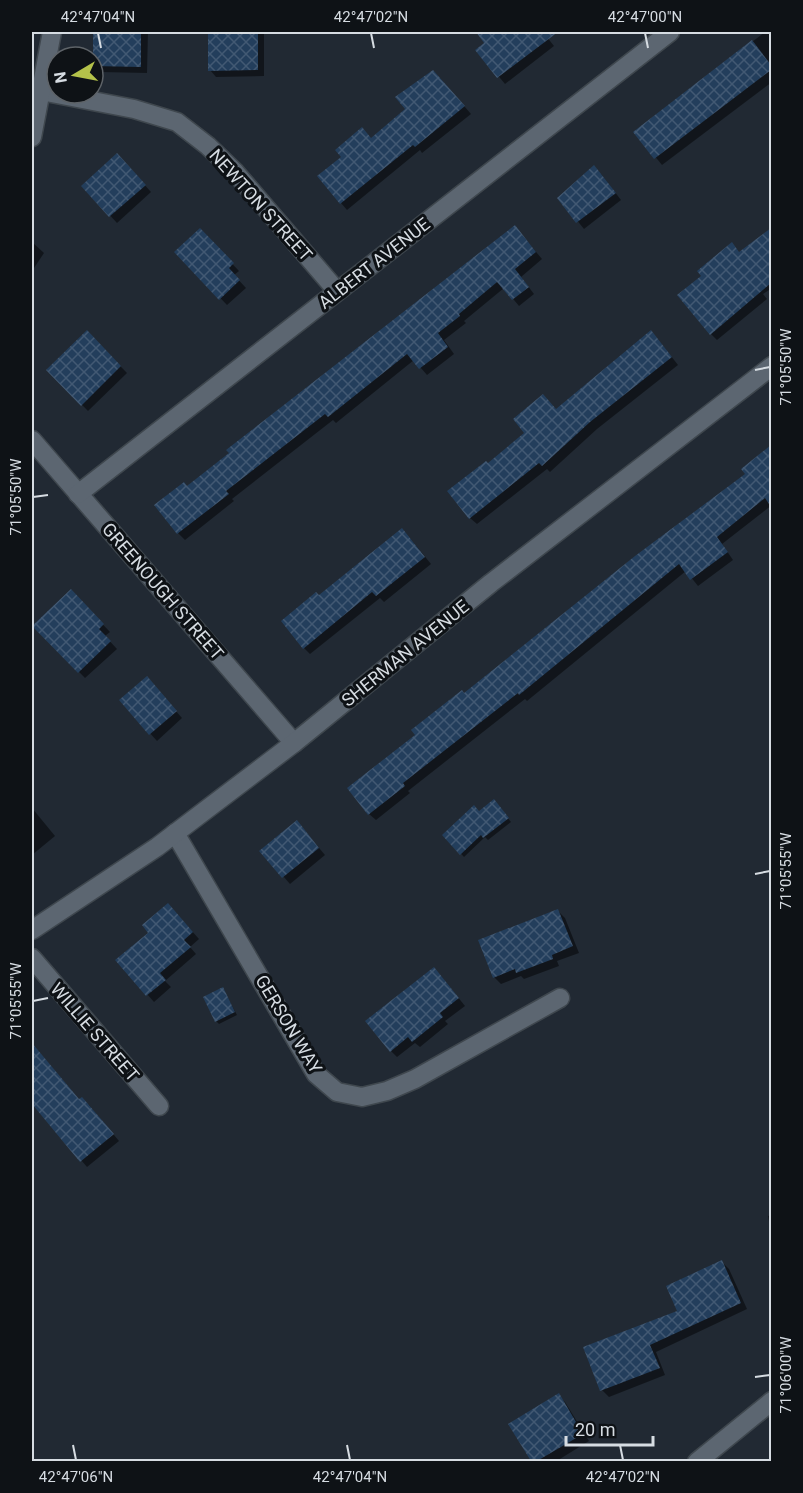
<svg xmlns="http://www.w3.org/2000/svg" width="803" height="1493" viewBox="0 0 803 1493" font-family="Roboto,sans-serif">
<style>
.shadow{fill:#0007}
.building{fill:url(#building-cross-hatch)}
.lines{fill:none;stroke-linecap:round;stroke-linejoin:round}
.minor-casing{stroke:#3f474e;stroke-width:21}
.minor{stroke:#5c6671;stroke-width:18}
.ticks{fill:none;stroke:#d6dce2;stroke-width:2}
.labels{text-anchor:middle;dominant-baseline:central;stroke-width:6;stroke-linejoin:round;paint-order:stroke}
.street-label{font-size:18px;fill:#d6dce2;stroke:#0e1216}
.neatline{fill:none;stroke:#d6dce2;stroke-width:2}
.ticks-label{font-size:15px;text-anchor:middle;fill:#d6dce2}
</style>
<defs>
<pattern id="building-cross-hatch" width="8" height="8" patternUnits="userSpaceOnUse" patternTransform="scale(1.5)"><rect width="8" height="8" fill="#233e5c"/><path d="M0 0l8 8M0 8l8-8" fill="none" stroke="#425973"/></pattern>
</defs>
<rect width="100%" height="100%" fill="#212933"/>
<g class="shadow">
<path d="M 94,32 L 148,32 L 147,73 L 100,72 L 94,65 Z"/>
<path d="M 209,32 L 264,32 L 264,76 L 216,77 L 210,70 Z"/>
<path d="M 478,32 L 543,32 L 554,46 L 505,84 L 477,50 L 486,43 Z"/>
<path d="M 765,32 L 772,32 L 772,82 L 662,165 L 635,132 Z"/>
<path d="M 440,78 L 471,114 L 422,153 L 420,150 L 347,210 L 341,203 L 372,140 Z"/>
<path d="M 124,162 L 151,192 L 117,223 L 83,186 Z"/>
<path d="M 601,174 L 621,200 L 584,229 L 559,198 Z"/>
<path d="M 200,230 L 239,271 L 234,275 L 246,288 L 227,305 L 176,252 Z"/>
<path d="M 772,230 L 772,288 L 763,294 L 767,299 L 717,340 L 711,334 L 740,253 Z"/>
<path d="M 521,234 L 542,259 L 521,277 L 534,294 L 519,306 L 504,288 L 464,321 L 466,323 L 444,340 L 454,354 L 427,375 L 414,360 L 336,423 L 333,420 L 232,499 L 234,501 L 185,540 L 178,533 L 156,505 L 188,487 Z"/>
<path d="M 32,242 L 44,253 L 32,271 Z"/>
<path d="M 87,332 L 127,373 L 88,411 L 48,370 Z"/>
<path d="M 657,338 L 678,365 L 597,429 L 550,472 L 547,469 L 477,524 L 470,518 L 488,465 L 526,433 Z"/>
<path d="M 772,447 L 772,505 L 722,544 L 733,560 L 698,586 L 686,571 L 527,701 L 525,699 L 408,791 L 410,793 L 376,820 L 369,814 L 417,735 L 464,694 L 747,475 L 743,470 Z"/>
<path d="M 409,537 L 431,564 L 384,602 L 380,598 L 310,654 L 304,648 L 319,597 Z"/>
<path d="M 71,591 L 110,632 L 105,636 L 117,649 L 85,678 L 34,626 Z"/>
<path d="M 153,685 L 182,718 L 157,741 L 121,701 Z"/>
<path d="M 497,804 L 511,822 L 488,840 L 485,837 L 464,857 L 444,835 L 479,813 Z"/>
<path d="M 32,808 L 55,836 L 32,855 Z"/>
<path d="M 303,829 L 325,855 L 290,884 L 261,851 Z"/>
<path d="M 558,911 L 565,918 L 579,953 L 557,961 L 559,966 L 524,979 L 521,976 L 501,984 L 494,977 Z"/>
<path d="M 175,912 L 199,939 L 190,947 L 196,954 L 165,981 L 171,987 L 154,1002 L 118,961 Z"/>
<path d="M 441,976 L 465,1006 L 445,1021 L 448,1024 L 420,1047 L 415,1043 L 397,1057 L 391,1051 Z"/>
<path d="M 223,989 L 237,1015 L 219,1024 L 216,1021 Z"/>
<path d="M 32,1044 L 80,1101 L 89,1105 L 119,1141 L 87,1167 L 37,1108 L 32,1105 Z"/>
<path d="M 772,1215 L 772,1237 L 768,1216 Z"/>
<path d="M 722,1262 L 729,1269 L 747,1309 L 656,1352 L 665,1375 L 609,1397 L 602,1390 L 679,1312 Z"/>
<path d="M 558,1395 L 565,1402 L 589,1441 L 555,1462 L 533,1462 L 510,1424 Z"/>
</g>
<g class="building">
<path d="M 93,32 L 141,32 L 141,67 L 93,66 Z"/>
<path d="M 208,32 L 258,32 L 258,70 L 208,71 Z"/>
<path d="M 476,32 L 558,32 L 497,78 L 475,50 L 484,43 Z"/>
<path d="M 752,40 L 771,65 L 771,70 L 654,159 L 633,132 Z"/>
<path d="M 433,70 L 465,106 L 415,147 L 413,145 L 340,204 L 317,176 L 341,157 L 335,150 L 362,127 L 371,138 L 405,109 L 395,97 Z"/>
<path d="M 117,153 L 146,185 L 109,217 L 81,186 Z"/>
<path d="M 594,165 L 616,193 L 576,223 L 557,198 Z"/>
<path d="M 515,225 L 536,252 L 515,269 L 529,287 L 512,300 L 497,282 L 459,314 L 460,316 L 438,333 L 448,347 L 419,369 L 407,354 L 328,417 L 325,414 L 226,491 L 229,494 L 177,534 L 154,505 L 184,482 L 187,486 L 229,453 L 226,450 Z"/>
<path d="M 200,228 L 234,263 L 229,268 L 240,280 L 219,300 L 174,252 Z"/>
<path d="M 771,228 L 771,283 L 710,335 L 677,295 L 701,276 L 697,271 L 732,242 L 739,252 Z"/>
<path d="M 87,330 L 121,366 L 81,406 L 46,370 Z"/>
<path d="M 651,330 L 672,357 L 590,422 L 542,466 L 539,463 L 469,519 L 447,491 L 486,461 L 488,463 L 524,433 L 513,419 L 543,394 L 556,409 Z"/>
<path d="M 771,445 L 771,507 L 765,498 L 717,537 L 728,552 L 690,580 L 679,564 L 519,695 L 518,693 L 403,783 L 405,786 L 368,815 L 347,788 L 415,735 L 411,730 L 462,690 L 464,693 L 635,556 L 745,474 L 741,469 Z"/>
<path d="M 402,528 L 425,557 L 376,596 L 372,592 L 303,649 L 281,621 L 316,592 L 319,595 Z"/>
<path d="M 71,589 L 104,624 L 99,629 L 111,641 L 78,673 L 32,626 Z"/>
<path d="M 147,676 L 177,711 L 149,735 L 119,700 Z"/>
<path d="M 494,799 L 509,818 L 483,838 L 481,835 L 460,855 L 442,835 L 474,805 L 479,811 Z"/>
<path d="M 297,820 L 319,848 L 282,878 L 259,851 Z"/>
<path d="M 168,903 L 193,932 L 184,940 L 191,947 L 160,973 L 166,980 L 146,996 L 115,960 L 148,933 L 142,925 Z"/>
<path d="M 558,909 L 573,946 L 552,955 L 553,959 L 516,973 L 515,969 L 493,978 L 478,940 Z"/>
<path d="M 434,967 L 459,998 L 440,1013 L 443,1017 L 412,1042 L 408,1037 L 390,1052 L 365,1021 Z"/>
<path d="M 223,987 L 235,1012 L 215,1022 L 203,997 Z"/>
<path d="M 32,1043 L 79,1099 L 82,1097 L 114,1134 L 80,1162 L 32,1104 Z"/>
<path d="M 722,1260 L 741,1303 L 650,1345 L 660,1368 L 600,1391 L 583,1347 L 677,1311 L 666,1286 Z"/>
<path d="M 559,1393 L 583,1434 L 537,1461 L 531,1461 L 508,1424 Z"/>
</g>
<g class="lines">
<g class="minor-casing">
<g id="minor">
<path d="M 41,91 L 134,109 L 177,122 L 208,146 L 235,172 L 337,291"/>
<path d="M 32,137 L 52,32"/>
<path d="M 32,440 L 294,743"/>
<path d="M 78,494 L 670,32"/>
<path d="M 175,833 L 316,1074 L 337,1092 L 362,1097 L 387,1091 L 415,1079 L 560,998"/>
<path d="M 32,930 L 157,847 L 294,743 L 491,583 L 772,366"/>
<path d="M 32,958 L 159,1106"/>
<path d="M 697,1462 L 772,1401"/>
</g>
</g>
<use href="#minor" class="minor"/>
</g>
<path class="ticks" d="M 98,33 L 101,48M 371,33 L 374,48M 645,33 L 648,48M 755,370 L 770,367M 33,497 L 48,495M 755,874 L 770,871M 33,1001 L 48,998M 755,1377 L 770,1375M 73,1445 L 76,1460M 347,1445 L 350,1460M 620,1445 L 623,1460"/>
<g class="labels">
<g class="street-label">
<text transform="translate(261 205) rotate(48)">NEWTON STREET</text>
<text transform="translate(374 263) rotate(-38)">ALBERT AVENUE</text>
<text transform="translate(163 591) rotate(49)">GREENOUGH STREET</text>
<text transform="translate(405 653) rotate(-39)">SHERMAN AVENUE</text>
<text transform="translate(289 1024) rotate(59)">GERSON WAY</text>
<text transform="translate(95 1032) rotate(49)">WILLIE STREET</text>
</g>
</g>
<rect width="803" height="1493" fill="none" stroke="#0e1216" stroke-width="66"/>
<g transform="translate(75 75) rotate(260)"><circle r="28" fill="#0e1216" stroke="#5e6368" stroke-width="1.5"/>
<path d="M0-4.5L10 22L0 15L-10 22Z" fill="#b4c24a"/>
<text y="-9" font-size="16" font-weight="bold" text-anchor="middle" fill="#d6dce2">N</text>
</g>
<path d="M566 1436v9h87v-9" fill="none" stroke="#d6dce2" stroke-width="3"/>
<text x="575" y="1436" font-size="18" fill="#d6dce2" stroke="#0e1216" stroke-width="4.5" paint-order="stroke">20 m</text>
<rect x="33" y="33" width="737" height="1427" class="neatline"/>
<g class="ticks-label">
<text x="98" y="22">42°47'04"N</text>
<text x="371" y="22">42°47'02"N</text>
<text x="645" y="22">42°47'00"N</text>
<text transform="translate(786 367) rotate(-90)" y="5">71°05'50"W</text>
<text transform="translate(16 497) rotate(-90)" y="5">71°05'50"W</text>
<text transform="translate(786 871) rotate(-90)" y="5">71°05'55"W</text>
<text transform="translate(16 1001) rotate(-90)" y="5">71°05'55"W</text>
<text transform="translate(786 1375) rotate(-90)" y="5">71°06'00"W</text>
<text x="76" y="1482">42°47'06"N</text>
<text x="350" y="1482">42°47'04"N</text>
<text x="623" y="1482">42°47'02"N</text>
</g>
</svg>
